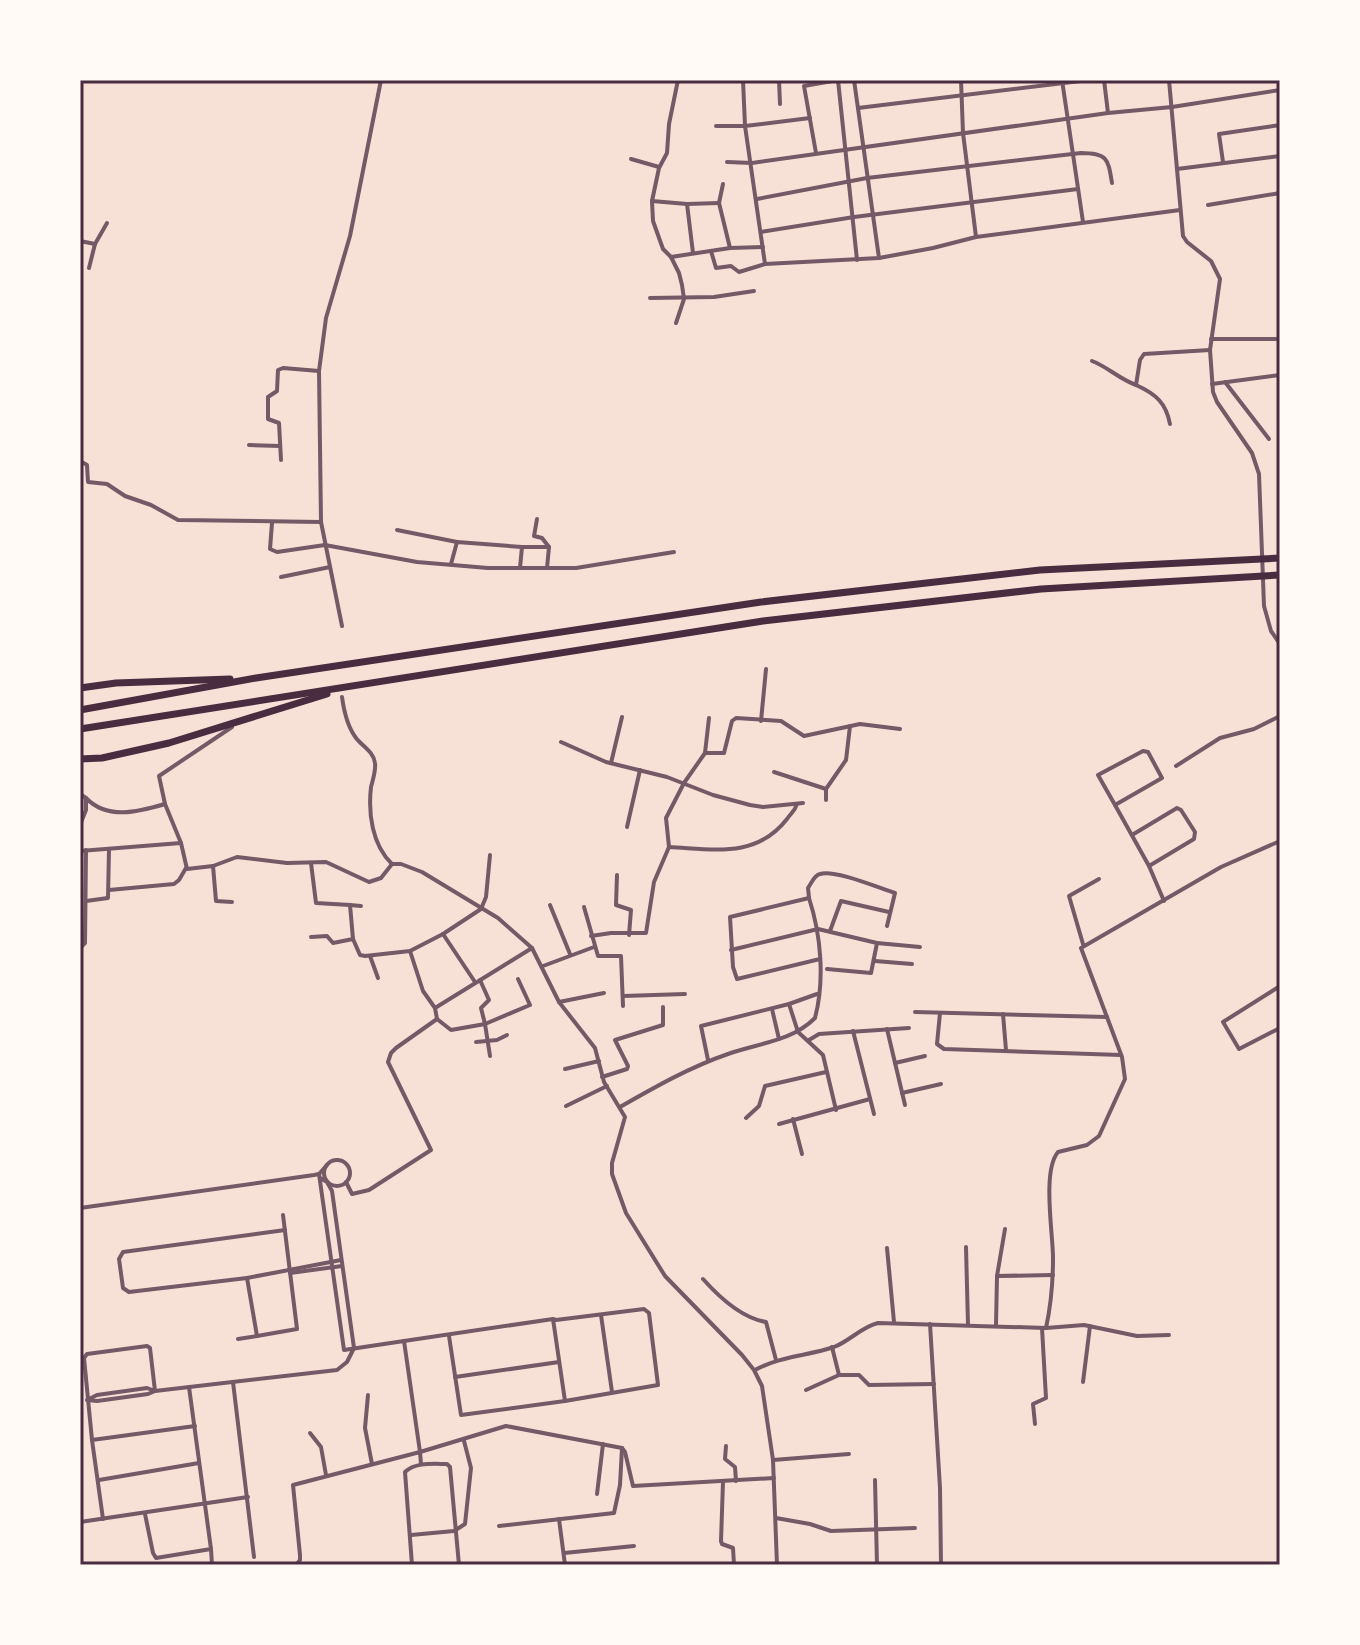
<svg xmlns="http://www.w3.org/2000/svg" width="1360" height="1645" viewBox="0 0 1360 1645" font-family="'DejaVu Sans',sans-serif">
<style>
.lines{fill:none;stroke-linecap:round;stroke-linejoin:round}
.minor{stroke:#755966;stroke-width:4}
.tertiary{stroke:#755966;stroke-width:4}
.motorway{stroke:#4a2c40;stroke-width:7}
.neatline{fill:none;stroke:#4a2c40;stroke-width:3}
</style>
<rect width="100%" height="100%" fill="#f7e1d7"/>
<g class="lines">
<g class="minor">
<path d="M 779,80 L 780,104"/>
<path d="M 838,80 L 857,260"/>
<path d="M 854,80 L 879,258"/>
<path d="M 961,80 L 963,133 L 976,237"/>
<path d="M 1062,80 L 1083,222"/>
<path d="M 1104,80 L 1108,113"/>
<path d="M 858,108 L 1089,80"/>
<path d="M 810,118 L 745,126 L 765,264 L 879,258 L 933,248 L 976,237 L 1180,210"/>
<path d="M 716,126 L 745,126 L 743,80"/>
<path d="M 816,153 L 804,86 L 838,80"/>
<path d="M 631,159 L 659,167"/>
<path d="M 727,162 L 752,163 L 1108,113 L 1172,107 L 1280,90"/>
<path d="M 1223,162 L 1219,134 L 1280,125"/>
<path d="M 1177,169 L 1280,156"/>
<path d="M 723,184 L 719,203 L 730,248"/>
<path d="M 757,199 L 867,178 L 1081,153 C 1108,153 1108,159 1112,183"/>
<path d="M 652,201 L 687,204 L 719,203"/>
<path d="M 687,204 L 693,253"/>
<path d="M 1208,205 L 1280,193"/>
<path d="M 761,232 L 854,217 L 1078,189"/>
<path d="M 80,241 L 95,244 L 107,223"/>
<path d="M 711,251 L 716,268 L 731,266 L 739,272 L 765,264"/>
<path d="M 671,257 L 730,248 L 763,247"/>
<path d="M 89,268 L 95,244"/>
<path d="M 650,298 L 714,297 L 754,291"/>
<path d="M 676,323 L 684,299 L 682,285 L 679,273 L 671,257 L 663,249 L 653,221 L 652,201 L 659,168 L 667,153 L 669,124 L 678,80"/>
<path d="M 1211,339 L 1279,339"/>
<path d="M 1092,361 C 1108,367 1119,379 1136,385"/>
<path d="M 1225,382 L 1269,439"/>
<path d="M 1212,384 L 1280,375"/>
<path d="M 1170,424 C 1166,403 1156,394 1136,385 L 1140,360 L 1144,354 L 1210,350"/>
<path d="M 249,445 L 280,446"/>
<path d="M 281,460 L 279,423 L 268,419 L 268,397 L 277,391 L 278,370 L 283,368 L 319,371"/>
<path d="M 80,461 L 87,465 L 88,482 L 107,484 L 125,496 L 151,505 L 178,520 L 321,522"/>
<path d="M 537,519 L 534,536 L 542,538 L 549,547"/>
<path d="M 272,523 L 270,549 L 277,552 L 325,545 L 417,562 L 488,568 L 576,568 L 674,552"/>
<path d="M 397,530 L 457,542"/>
<path d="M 522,547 L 549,547 L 547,568"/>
<path d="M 451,564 L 457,542 L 522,547 L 520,568"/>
<path d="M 281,577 L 330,567"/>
<path d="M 342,626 L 321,522 L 319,371 L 326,318 L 350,236 L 381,80"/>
<path d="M 342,697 C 344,712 347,726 356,738 C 362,746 374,752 375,763 C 376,771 373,779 371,787 C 368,813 372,845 392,864"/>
<path d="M 761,721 L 766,669"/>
<path d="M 561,742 L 606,762 L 667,777 L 713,795 L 750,805 L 763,807 L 803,803"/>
<path d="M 1143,751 L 1148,752 L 1162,778 L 1115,805 L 1098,775 Z"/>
<path d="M 705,753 L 724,753 L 732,721 L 736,718 L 781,721 L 804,736 L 860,724 L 900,729"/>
<path d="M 611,763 L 622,717"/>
<path d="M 1176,766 L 1220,738 L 1254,729 L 1280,716"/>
<path d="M 774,772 L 826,789"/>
<path d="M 80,794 L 86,798 L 86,810 L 80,825"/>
<path d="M 86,798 C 107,820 138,812 165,804"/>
<path d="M 826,800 L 826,789 L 846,760 L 850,726"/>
<path d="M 1115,805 L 1149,866 L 1164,901"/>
<path d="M 627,827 L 640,770"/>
<path d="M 1132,835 L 1177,808 L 1181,810 L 1195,832 L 1194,839 L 1149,866"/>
<path d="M 181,843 L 165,804 L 159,776 L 232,727"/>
<path d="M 669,847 C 713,849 756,859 787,819 C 791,813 795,811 797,804"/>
<path d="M 311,863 L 316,903 L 350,905 L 353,939 L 360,955 L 365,956 L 410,951 L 443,934 L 481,909 L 486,897 L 490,855"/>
<path d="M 213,866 L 216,901 L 232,902"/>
<path d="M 617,875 L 616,905 L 631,910 L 629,935"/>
<path d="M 109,890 L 174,884 L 179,880 L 186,868"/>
<path d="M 809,898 L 808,888 C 811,884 814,875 820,874 C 834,869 879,888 895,893 L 887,926"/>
<path d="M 86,901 L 108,898 L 109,849"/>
<path d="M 350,905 L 361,906"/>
<path d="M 550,905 L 570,954"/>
<path d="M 584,907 L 598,956 L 621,956 L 623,1006"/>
<path d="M 830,931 L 841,901 L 889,912"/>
<path d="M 443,934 L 475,982"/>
<path d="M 591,936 L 611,933 L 646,933 L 654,882 L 669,847 L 666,818 L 684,783 L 705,753 L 709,718"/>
<path d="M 311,937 L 327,936 L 333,943 L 353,939"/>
<path d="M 877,943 L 920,947"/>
<path d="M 1083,944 L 1069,896 L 1099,879"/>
<path d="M 80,948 L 85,943 L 86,850"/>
<path d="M 731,950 L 818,929 L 877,943 L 871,973 L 827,969"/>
<path d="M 410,951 L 423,991 L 435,1008"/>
<path d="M 370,956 L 378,978"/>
<path d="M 875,961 L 912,964"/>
<path d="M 543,966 L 594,947"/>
<path d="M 1280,986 L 1223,1022 L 1239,1049 L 1280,1028"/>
<path d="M 623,996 L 685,994"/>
<path d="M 559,1002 L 604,993"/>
<path d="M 789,1004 L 817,994"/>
<path d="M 772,1009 L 779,1039"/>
<path d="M 915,1012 L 1107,1017"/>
<path d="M 940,1013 L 937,1044 L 944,1049 L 1121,1055"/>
<path d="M 1003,1014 L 1006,1050"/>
<path d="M 437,1019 L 451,1030 L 485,1024 L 481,1008 L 489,1000 L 480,980"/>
<path d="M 887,1029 L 905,1105"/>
<path d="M 853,1031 L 874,1114"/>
<path d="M 809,1040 L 819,1034 L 909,1028"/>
<path d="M 476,1042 L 497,1040 L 507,1035"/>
<path d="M 490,1056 L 485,1024 L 530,1005 L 518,979"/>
<path d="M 708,1060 L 701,1026 L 789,1004 L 798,1032 L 823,1055 L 836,1110"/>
<path d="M 895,1063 L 925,1056"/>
<path d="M 565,1069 L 599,1061"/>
<path d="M 602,1077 L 627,1069 L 628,1066 L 615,1040 L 663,1025 L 663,1007"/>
<path d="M 902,1093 L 941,1084"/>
<path d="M 566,1106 L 607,1086"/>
<path d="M 620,1107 C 655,1087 690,1067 728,1054 C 758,1043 791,1042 815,1018 C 825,980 821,935 809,898 L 730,917 L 733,967 L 737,979 L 820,959"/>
<path d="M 746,1118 L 759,1106 L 765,1086 L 826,1072"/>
<path d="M 793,1119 L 802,1154"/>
<path d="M 779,1124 L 870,1099"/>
<path d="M 346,1182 L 352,1194 L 369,1190 L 431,1150 L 388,1062 L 391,1053 L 396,1048 L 437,1019 L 435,1008 L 532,948"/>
<path d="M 285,1230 L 123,1252 L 119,1259 L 123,1288 L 129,1292 L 247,1278 L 341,1260"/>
<path d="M 966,1247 L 968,1325"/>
<path d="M 887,1248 L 894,1322"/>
<path d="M 290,1273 L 342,1266"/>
<path d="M 997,1276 L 1005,1229"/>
<path d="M 247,1278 L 257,1336 L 297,1329 L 283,1215"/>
<path d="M 703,1279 C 719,1297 742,1318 766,1322 L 776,1360"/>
<path d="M 601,1315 L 612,1392"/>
<path d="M 930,1324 L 940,1488 L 941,1565"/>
<path d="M 996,1325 L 997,1276 L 1053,1275"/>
<path d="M 1046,1328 L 1084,1325 L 1137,1336 L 1169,1335"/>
<path d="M 449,1336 L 461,1415 L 565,1401"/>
<path d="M 238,1339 L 257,1336"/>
<path d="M 404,1341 L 553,1319 L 556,1320 L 644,1309 L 649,1313 L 658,1385 L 565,1401 L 553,1319"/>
<path d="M 832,1347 L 839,1375"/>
<path d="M 455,1377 L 559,1362"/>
<path d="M 233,1382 L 254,1557"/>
<path d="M 1083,1382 L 1090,1326"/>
<path d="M 806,1390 L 839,1375 L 859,1375 L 869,1385 L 934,1384"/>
<path d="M 368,1395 L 365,1428 L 372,1464"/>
<path d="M 89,1399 L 97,1395 L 147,1388 L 155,1391"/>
<path d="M 87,1400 L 97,1401 L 148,1394 L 155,1391 L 337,1370 L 347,1362 L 354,1348"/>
<path d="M 1035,1424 L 1033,1404 L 1046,1398 L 1042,1328"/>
<path d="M 310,1433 L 321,1447 L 326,1475"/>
<path d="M 92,1440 L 195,1426"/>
<path d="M 726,1446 L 725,1459 L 735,1467 L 736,1481"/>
<path d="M 773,1460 L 849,1454"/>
<path d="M 99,1480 L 199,1463"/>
<path d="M 875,1480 L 877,1565"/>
<path d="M 723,1482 L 721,1541 L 722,1544 L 733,1548 L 734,1565"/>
<path d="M 597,1494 L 603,1444"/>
<path d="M 145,1514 L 153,1553 L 156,1558 L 211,1549 L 189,1387"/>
<path d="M 776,1518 L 810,1524 L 831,1531 L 915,1528"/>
<path d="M 103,1519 L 92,1440 L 84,1358 L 87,1354 L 147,1346 L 150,1348 L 155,1391"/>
<path d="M 559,1519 L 565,1565"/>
<path d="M 80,1522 L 248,1497"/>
<path d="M 499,1526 L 614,1513 L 620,1485 L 622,1448"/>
<path d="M 411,1535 L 454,1531 L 465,1524 L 471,1468 L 464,1441"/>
<path d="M 211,1549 L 212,1565"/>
<path d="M 564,1553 L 634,1546"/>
<path d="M 296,1565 L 300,1560 L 300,1555 L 293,1485 L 420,1452 L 421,1464"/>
<path d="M 412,1565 L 405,1472 C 415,1462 433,1464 447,1464 L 450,1467 L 459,1565"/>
</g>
<g class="tertiary">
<path d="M 1169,80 L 1183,236 L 1187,242 L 1211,261 L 1220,279 L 1210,350 L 1213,392 L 1217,402 L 1252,453 L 1259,474 L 1264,606 L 1271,631 L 1280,644"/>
<path d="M 80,851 L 181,843 L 187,869 L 213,866 L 237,857 L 287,863 L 326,862 L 369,882 L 381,878 L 392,864 L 401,864 L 422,872 L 498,918 L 532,948 L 559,1002 L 595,1048 L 604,1082 L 625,1117 L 612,1163 L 612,1174 L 626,1213 L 665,1276 L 742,1355 L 754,1370 L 762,1386 L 773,1460 L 777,1565"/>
<circle cx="337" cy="1173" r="13"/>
<path d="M 319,1174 L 344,1350 L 404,1341 L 420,1452 L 506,1426 L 622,1448 L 625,1452 L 633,1486 L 774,1478"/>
<path d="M 320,1178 L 327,1182 L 332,1191 L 354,1348"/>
<path d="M 80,1208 L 314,1175 L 319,1174 L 327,1165"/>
<path d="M 755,1370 C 781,1356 807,1356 834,1347 C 850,1341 861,1327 878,1323 L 1046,1328 C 1051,1305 1053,1282 1053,1258 C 1053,1233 1042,1171 1058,1152 L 1087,1145 L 1099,1136 L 1125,1079 L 1122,1057 L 1081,948 L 1221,867 L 1280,841"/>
</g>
<g class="motorway">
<path d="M 80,688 L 116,683 L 230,679"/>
<path d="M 80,710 L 256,678 L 761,602 L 1040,570 L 1280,558"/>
<path d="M 80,729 L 763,621 L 1041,589 L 1280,575"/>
<path d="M 80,759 L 102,758 L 169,743 L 327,694"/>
</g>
</g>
<rect width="1360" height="1645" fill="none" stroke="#fffaf5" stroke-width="164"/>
<rect x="82" y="82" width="1196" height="1481" class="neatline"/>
</svg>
